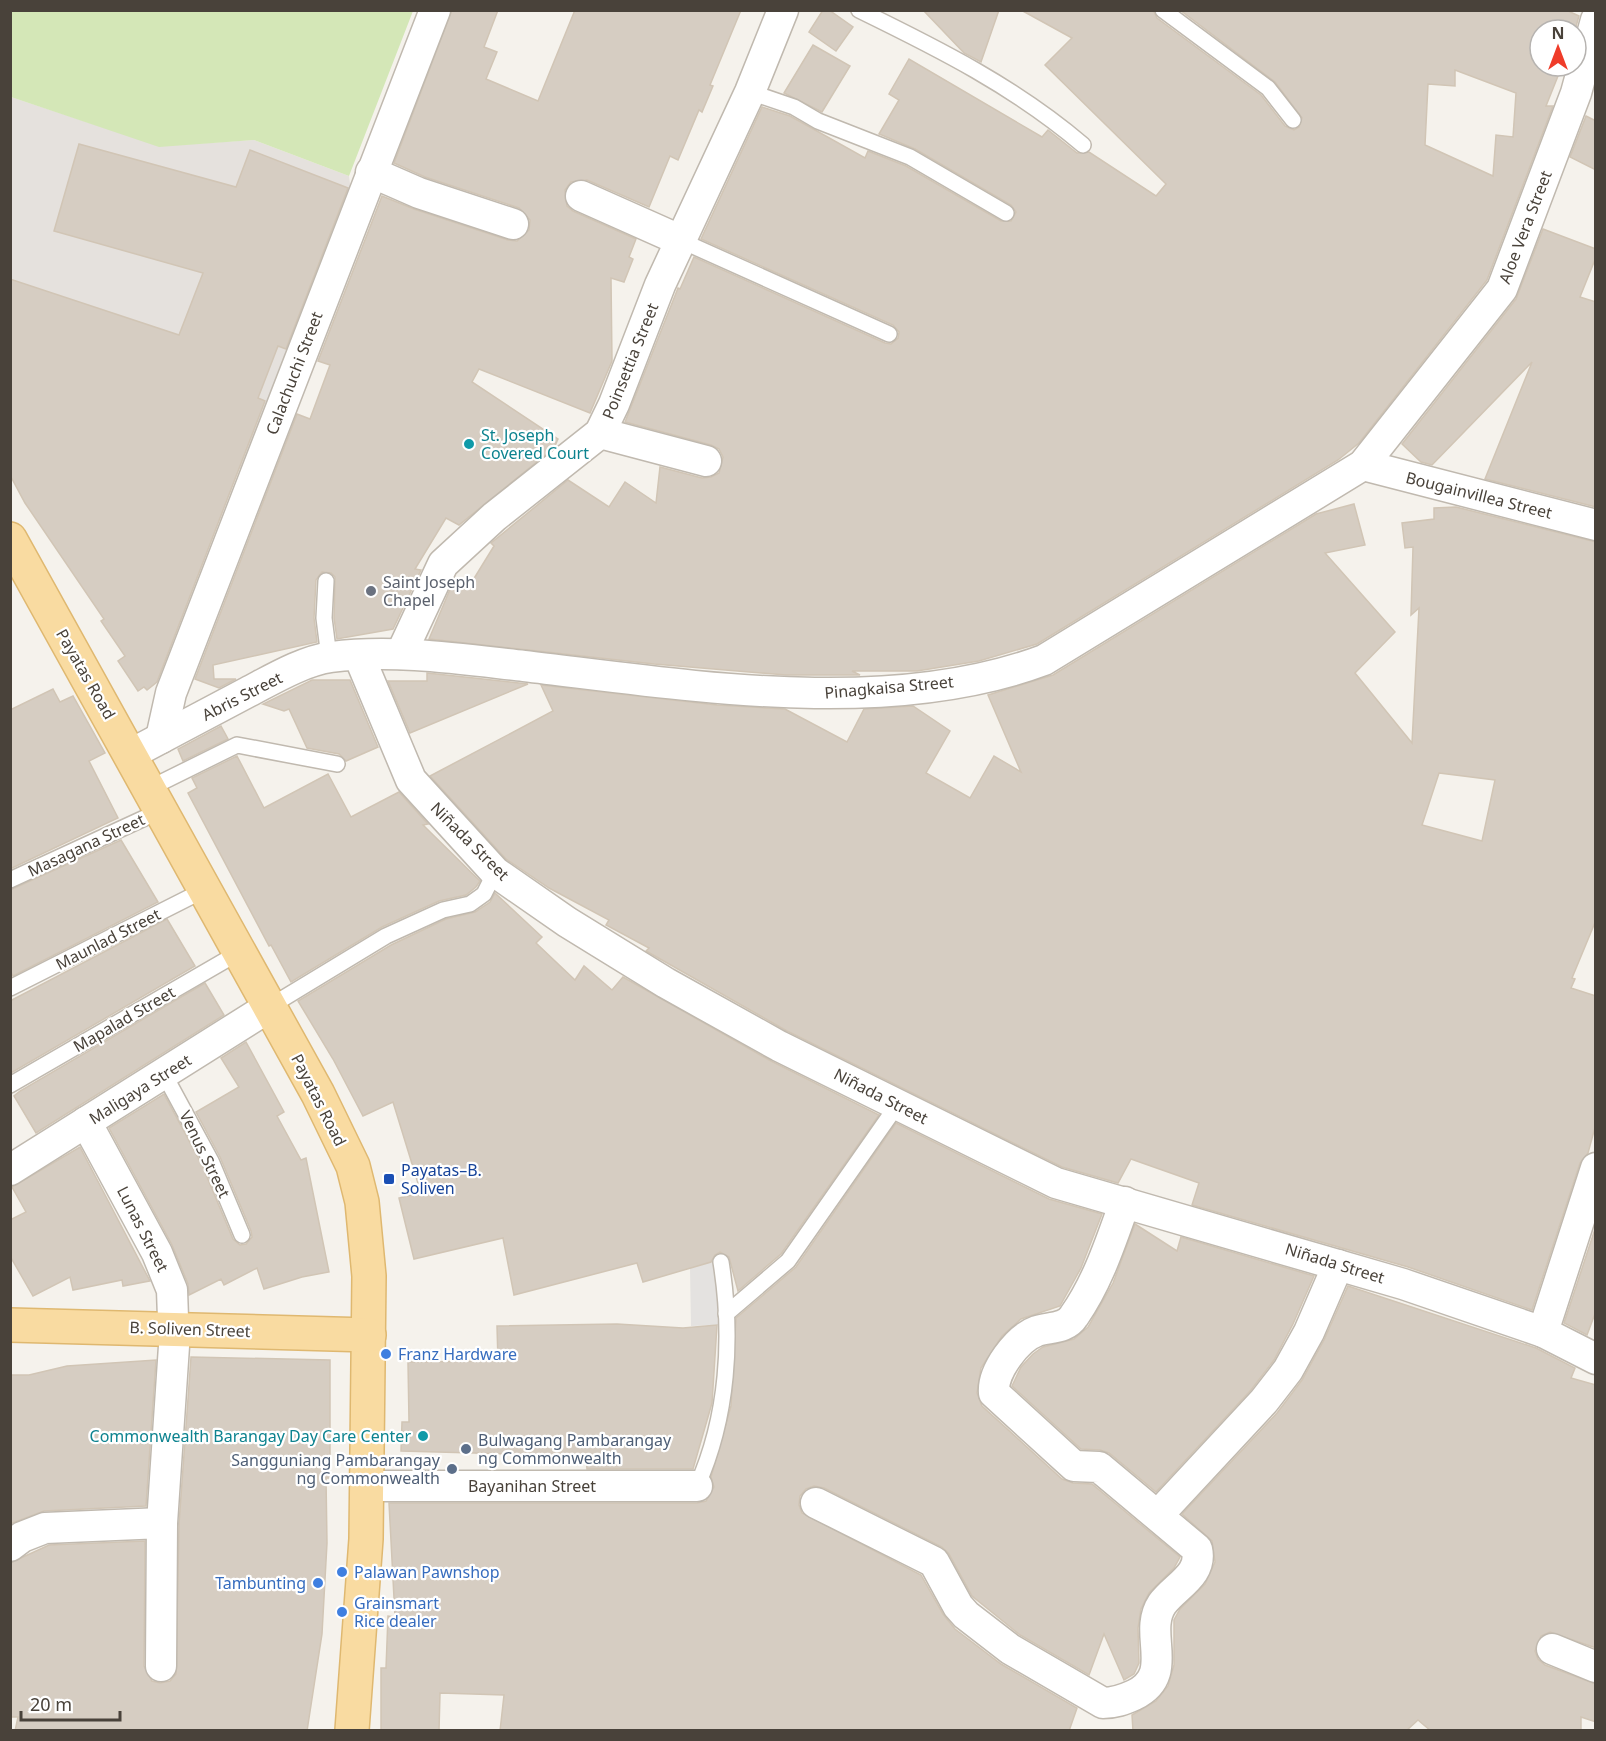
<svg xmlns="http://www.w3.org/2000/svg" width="1606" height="1741" viewBox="0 0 1606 1741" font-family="'Noto Sans',sans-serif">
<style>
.industrial{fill:#e5e1dd}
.green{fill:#d4e7b7}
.parking{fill:#e4e2e0}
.building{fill:#d6cdc2;stroke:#d1c5b5;stroke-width:1.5;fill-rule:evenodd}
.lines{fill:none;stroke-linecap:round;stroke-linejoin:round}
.service-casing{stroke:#c0b9af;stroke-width:18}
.minor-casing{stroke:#c0b9af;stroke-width:33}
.primary-casing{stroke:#dfb870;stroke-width:36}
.service{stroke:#fff;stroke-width:15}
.minor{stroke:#fff;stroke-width:30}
.primary{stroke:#f9dba1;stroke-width:33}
.culture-dot{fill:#0f9aa8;stroke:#fff;stroke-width:2}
.worship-dot{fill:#6b7280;stroke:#fff;stroke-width:2}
.transit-dot{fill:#1a4fb4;stroke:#fff;stroke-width:2}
.shop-dot{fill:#3f7fe0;stroke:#fff;stroke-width:2}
.service-dot{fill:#5c6f8a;stroke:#fff;stroke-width:2}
.labels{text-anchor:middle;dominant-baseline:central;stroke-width:4.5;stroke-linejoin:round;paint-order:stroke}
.street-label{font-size:16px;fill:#49423a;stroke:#fff}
.culture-label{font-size:16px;fill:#0d838f;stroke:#fff;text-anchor:start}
.worship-label{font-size:16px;fill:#5b616d;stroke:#fff;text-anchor:start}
.transit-label{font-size:16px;fill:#164399;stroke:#fff;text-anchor:start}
.shop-label{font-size:16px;fill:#366cbe;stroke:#fff;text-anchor:start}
.service-label{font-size:16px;fill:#4e5e75;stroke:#fff;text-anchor:start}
</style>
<rect width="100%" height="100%" fill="#f5f2ec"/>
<path class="industrial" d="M 11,97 L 159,146 L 254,140 L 349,176 L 352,199 L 244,470 L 11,395 Z"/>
<path class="green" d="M 11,10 L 413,10 L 413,11 L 349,176 L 254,140 L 159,147 L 11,97 Z"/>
<path class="parking" d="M 715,1259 L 718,1325 L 691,1326 L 690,1268 Z"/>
<g class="building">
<path d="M 452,10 L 498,10 L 484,47 L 497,52 L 486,79 L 538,101 L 575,10 L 741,10 L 710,85 L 713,86 L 702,112 L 699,110 L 678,160 L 670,156 L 649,207 L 587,180 L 571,182 L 565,190 L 567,206 L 573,211 L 636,239 L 629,257 L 633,259 L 624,282 L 611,278 L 612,361 L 590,413 L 479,369 L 472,382 L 558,439 L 554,448 L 459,525 L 446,518 L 415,569 L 421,570 L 393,629 L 337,639 L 334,618 L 335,577 L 331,573 L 322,572 L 316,580 L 314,618 L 317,642 L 213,665 L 214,679 L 236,679 L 219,688 L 195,679 L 297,414 L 310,419 L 330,365 L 318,361 L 382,196 L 414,209 L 508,240 L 517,241 L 529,230 L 530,220 L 519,208 L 425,177 L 394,163 Z"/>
<path d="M 823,10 L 829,10 L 853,27 L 836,51 L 809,32 Z"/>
<path d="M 923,10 L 999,10 L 981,62 L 964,53 Z"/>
<path d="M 1021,10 L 1153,10 L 1157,18 L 1261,95 L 1285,126 L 1294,130 L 1299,127 L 1302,118 L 1275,82 L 1180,10 L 1566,10 L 1579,16 L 1575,30 L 1540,30 L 1540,66 L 1562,66 L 1546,106 L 1553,106 L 1487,280 L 1359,443 L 1338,460 L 1037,644 L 979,661 L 917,671 L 852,671 L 860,675 L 786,675 L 654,664 L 429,639 L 454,580 L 470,585 L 494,546 L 491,543 L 568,480 L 609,507 L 625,482 L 656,503 L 660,467 L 702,478 L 711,477 L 719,473 L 723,457 L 719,449 L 711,445 L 625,422 L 678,288 L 680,289 L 694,257 L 885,343 L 891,344 L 898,338 L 899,332 L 893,325 L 701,239 L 762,107 L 790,116 L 865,158 L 868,151 L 906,166 L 1001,221 L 1011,221 L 1016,212 L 1011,205 L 915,149 L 879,134 L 899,100 L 889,94 L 909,59 L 1042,137 L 1048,130 L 1077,153 L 1089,152 L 1156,196 L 1166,184 L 1045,65 L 1072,38 ZM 1455,70 L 1516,93 L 1513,137 L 1496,135 L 1493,176 L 1425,145 L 1428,84 L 1455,86 Z"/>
<path d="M 813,45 L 850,66 L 822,112 L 784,93 Z"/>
<path d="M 1586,116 L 1596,121 L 1596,170 L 1570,157 Z"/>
<path d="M 79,144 L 236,187 L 250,150 L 348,188 L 286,349 L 278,346 L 258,398 L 265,401 L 157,682 L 147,690 L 144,687 L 138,691 L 118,661 L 125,656 L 101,621 L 104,619 L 25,503 L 10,475 L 10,279 L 179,335 L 203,273 L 54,231 Z"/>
<path d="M 1543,229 L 1596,249 L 1596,257 L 1580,297 L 1596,302 L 1596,507 L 1485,479 L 1532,362 L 1432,465 L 1421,462 L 1402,444 L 1516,299 Z"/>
<path d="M 1354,504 L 1365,545 L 1325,553 L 1395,632 L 1355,673 L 1412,743 L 1419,608 L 1411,615 L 1413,547 L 1405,548 L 1402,523 L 1434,519 L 1434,508 L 1456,507 L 1596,542 L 1596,920 L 1572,978 L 1575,979 L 1571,988 L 1596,996 L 1596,1124 L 1588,1153 L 1580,1163 L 1532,1310 L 1408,1267 L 1192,1205 L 1199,1183 L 1131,1159 L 1118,1183 L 1062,1167 L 787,1031 L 646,951 L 649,948 L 606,925 L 609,920 L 549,888 L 506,859 L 430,776 L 553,711 L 541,685 L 717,705 L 785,709 L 847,742 L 864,709 L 913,706 L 950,731 L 926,773 L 970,798 L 994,756 L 1021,772 L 988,695 L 1053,675 L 1316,514 ZM 1439,773 L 1495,780 L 1482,841 L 1422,825 Z"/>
<path d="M 427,673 L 474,678 L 528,684 L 410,733 L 388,681 L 427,681 Z"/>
<path d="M 312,680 L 350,680 L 378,747 L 346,761 L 339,754 L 307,748 L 289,709 L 284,711 L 263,704 Z"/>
<path d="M 53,689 L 60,702 L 73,696 L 105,753 L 89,761 L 118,818 L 10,869 L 10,710 Z"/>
<path d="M 221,726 L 228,739 L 183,761 L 178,749 Z"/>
<path d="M 237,756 L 264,808 L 328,774 L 351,817 L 399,792 L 428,824 L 423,825 L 480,881 L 476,887 L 466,895 L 439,901 L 382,927 L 291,982 L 271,945 L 269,946 L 188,793 L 197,788 L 192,778 Z"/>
<path d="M 121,840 L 158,902 L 13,976 L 10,971 L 10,890 Z"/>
<path d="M 495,893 L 542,937 L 536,943 L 575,980 L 584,966 L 612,990 L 623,977 L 771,1061 L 879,1115 L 781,1254 L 738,1291 L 729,1257 L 720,1252 L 715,1255 L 711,1262 L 643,1282 L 637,1263 L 514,1295 L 503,1238 L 414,1259 L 399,1198 L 421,1193 L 393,1102 L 363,1116 L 333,1059 L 298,1001 L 391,945 L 446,919 L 475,912 L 490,902 Z"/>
<path d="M 167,919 L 195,966 L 11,1073 L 10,1001 Z"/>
<path d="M 205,983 L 224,1015 L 36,1133 L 14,1096 L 20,1091 Z"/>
<path d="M 246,1042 L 284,1112 L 277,1116 L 301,1160 L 306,1158 L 329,1272 L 302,1277 L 264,1289 L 257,1268 L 224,1285 L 221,1279 L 189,1295 L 188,1284 L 172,1245 L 109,1128 L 164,1094 L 202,1165 L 233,1239 L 240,1245 L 246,1244 L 252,1237 L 251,1231 L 220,1157 L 196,1112 L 239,1087 L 221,1058 Z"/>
<path d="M 896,1123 L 1049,1199 L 1102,1214 L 1081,1268 L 1060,1306 L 1021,1319 L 1002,1336 L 981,1368 L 977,1393 L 982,1406 L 1062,1479 L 1073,1483 L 1092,1484 L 1180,1557 L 1174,1568 L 1149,1593 L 1141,1609 L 1138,1628 L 1139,1663 L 1134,1674 L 1124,1680 L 1104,1634 L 1089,1675 L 1020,1635 L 972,1596 L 949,1554 L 942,1547 L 824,1488 L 814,1486 L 806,1489 L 800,1496 L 799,1505 L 802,1513 L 921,1575 L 943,1614 L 955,1629 L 1001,1664 L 1077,1708 L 1069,1731 L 500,1731 L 504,1695 L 440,1693 L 439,1731 L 381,1731 L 381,1668 L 386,1668 L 388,1616 L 395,1617 L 389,1503 L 697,1503 L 706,1501 L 714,1487 L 711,1477 L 731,1406 L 736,1318 L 796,1267 Z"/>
<path d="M 80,1147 L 150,1281 L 123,1286 L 122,1280 L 73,1290 L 70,1277 L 33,1296 L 10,1256 L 10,1220 L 26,1212 L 12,1187 Z"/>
<path d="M 1135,1224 L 1177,1251 L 1181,1237 L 1314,1276 L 1293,1324 L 1274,1360 L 1251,1390 L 1156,1492 L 1109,1453 L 1100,1450 L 1081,1449 L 1012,1386 L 1021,1367 L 1033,1354 L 1043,1347 L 1074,1339 L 1088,1327 L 1113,1283 Z"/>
<path d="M 1596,1226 L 1596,1311 L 1587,1335 L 1564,1323 Z"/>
<path d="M 1348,1286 L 1536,1348 L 1575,1368 L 1571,1378 L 1596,1385 L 1596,1648 L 1550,1632 L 1541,1636 L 1535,1651 L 1538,1659 L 1545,1665 L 1596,1684 L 1596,1722 L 1581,1717 L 1581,1731 L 1431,1731 L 1418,1720 L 1406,1731 L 1133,1731 L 1132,1715 L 1156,1701 L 1168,1686 L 1174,1665 L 1174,1620 L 1180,1609 L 1205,1584 L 1215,1562 L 1212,1541 L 1182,1514 L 1277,1413 L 1302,1380 L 1324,1340 Z"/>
<path d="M 617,1324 L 683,1328 L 717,1325 L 712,1403 L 693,1469 L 587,1469 L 586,1456 L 401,1451 L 402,1422 L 409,1422 L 408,1362 L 498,1361 L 497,1326 Z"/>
<path d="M 191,1357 L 330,1360 L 330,1478 L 326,1478 L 327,1543 L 322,1634 L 307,1731 L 15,1731 L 18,1717 L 10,1717 L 10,1563 L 49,1545 L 145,1541 L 144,1666 L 152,1681 L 160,1683 L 170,1681 L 176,1674 L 179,1524 Z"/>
<path d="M 156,1360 L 146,1506 L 44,1511 L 10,1524 L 10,1375 L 29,1375 L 67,1366 Z"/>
</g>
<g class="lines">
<g class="service-casing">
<g id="service">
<path d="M 859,10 C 939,49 1015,87 1083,145"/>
<path d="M 1163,10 L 1268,88 L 1293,120"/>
<path d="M 750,92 L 794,107 L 818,121 L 910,157 L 1006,213"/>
<path d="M 682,241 L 889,334"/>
<path d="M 326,581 L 324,618 L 329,657"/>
<path d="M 150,788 L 237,745 L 337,764"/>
<path d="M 10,880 L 162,810"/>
<path d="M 10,988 L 204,890"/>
<path d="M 269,1007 L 386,936 L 443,910 L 470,904 L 484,894 L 495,872"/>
<path d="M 164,1074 L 211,1161 L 242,1235"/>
<path d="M 10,1085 L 238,953"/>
<path d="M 726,1314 L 788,1261 L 898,1104"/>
<path d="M 697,1486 C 728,1417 733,1337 721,1262"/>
</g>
</g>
<g class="minor-casing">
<g id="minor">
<path d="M 371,172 L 419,193 L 513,224"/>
<path d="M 581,196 L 682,241"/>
<path d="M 600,433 L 706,461"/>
<path d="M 1363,465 L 1596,525"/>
<path d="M 401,654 L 443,564 L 494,517 L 600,433 L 614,404 L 660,285 L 750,92 L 783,10"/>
<path d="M 359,656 L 411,780 L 495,872 L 567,922 L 666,983 L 779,1046 L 1056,1183 L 1403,1284 L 1543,1332 L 1596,1359"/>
<path d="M 161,738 L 171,693 L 435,10"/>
<path d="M 131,754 C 170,733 209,713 248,692 C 273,679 303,661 331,657 C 394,649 461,659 524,666 C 687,685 886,719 1044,660 L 1363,465 L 1502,289 L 1576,93 L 1596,20"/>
<path d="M 86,1122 L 157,1253 L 172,1290 L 174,1346 L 162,1523"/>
<path d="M 10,1170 L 269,1007"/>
<path d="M 1543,1332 L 1596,1168"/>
<path d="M 367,1486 L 697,1486"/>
<path d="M 816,1503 L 934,1562 L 958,1606 L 966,1615 L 1010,1649 L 1103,1703 C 1115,1703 1123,1700 1134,1695 C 1177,1674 1142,1634 1162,1604 C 1175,1586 1203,1575 1197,1549 L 1099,1467 L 1074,1466 L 994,1393 C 992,1372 1017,1338 1037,1331 C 1050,1327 1066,1329 1074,1316 C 1098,1282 1111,1241 1125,1202"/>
<path d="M 1158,1515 L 1264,1401 L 1288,1370 L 1309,1332 L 1338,1265"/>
<path d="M 10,1546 L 22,1537 L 45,1528 L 162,1523 L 161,1666"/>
<path d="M 1552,1649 L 1596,1667"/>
</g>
</g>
<g class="primary-casing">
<g id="primary">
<path d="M 10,539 L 318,1094 L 353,1166 L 362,1202 L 369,1276 L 366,1539 L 352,1730"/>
<path d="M 10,1325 L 369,1335"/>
</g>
</g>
<use href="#service" class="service"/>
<use href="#minor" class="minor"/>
<use href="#primary" class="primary"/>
</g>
<g class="culture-dot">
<circle cx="469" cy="444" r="6"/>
<circle cx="423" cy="1436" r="6"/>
</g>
<circle class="worship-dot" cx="371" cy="591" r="6"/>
<rect class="transit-dot" x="383" y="1173" width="12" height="12" rx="3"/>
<g class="shop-dot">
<circle cx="386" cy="1354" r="6"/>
<circle cx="342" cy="1572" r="6"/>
<circle cx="318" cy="1583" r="6"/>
<circle cx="342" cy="1612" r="6"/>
</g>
<g class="service-dot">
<circle cx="466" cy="1449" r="6"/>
<circle cx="452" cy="1469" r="6"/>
</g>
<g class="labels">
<g class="street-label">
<text transform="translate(1525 227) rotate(-69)">Aloe Vera Street</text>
<text transform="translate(630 361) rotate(-68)">Poinsettia Street</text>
<text transform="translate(294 373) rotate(-69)">Calachuchi Street</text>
<text transform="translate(1479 495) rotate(14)">Bougainvillea Street</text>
<text transform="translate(86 674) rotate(60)">Payatas Road</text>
<text transform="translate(889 687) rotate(-5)">Pinagkaisa Street</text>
<text transform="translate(242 696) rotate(-27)">Abris Street</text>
<text transform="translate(470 841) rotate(45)">Niñada Street</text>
<text transform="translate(86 845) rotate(-25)">Masagana Street</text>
<text transform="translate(108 939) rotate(-27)">Maunlad Street</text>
<text transform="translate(124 1019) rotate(-30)">Mapalad Street</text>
<text transform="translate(140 1089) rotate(-32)">Maligaya Street</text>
<text transform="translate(881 1096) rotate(27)">Niñada Street</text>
<text transform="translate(319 1100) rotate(63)">Payatas Road</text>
<text transform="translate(205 1154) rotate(64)">Venus Street</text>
<text transform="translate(143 1229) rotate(63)">Lunas Street</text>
<text transform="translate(1335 1263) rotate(17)">Niñada Street</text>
<text transform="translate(190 1329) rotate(2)">B. Soliven Street</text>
<text x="532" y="1486">Bayanihan Street</text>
</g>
<g class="culture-label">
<text x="481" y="435">St. Joseph<tspan x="481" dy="18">Covered Court</tspan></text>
<text x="411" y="1436" text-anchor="end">Commonwealth Barangay Day Care Center</text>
</g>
<g class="worship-label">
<text x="383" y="582">Saint Joseph<tspan x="383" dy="18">Chapel</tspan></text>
</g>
<g class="transit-label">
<text x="401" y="1170">Payatas–B.<tspan x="401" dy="18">Soliven</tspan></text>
</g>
<g class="shop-label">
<text x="398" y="1354">Franz Hardware</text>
<text x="354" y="1572">Palawan Pawnshop</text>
<text x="306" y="1583" text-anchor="end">Tambunting</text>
<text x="354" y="1603">Grainsmart<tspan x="354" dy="18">Rice dealer</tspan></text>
</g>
<g class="service-label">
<text x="478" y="1440">Bulwagang Pambarangay<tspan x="478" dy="18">ng Commonwealth</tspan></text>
<text x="440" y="1460" text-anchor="end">Sangguniang Pambarangay<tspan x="440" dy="18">ng Commonwealth</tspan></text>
</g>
</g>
<rect width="1606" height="1741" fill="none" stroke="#49423a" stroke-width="24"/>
<g transform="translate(1558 48)"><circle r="28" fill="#ffffff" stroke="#b6b3b0" stroke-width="1.5"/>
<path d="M0-4.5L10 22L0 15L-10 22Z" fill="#ef3c29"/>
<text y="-9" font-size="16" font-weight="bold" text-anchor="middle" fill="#49423a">N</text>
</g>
<path d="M21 1711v9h99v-9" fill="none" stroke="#49423a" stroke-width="3"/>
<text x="30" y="1711" font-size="18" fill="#49423a" stroke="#ffffff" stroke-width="4.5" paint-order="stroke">20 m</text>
</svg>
